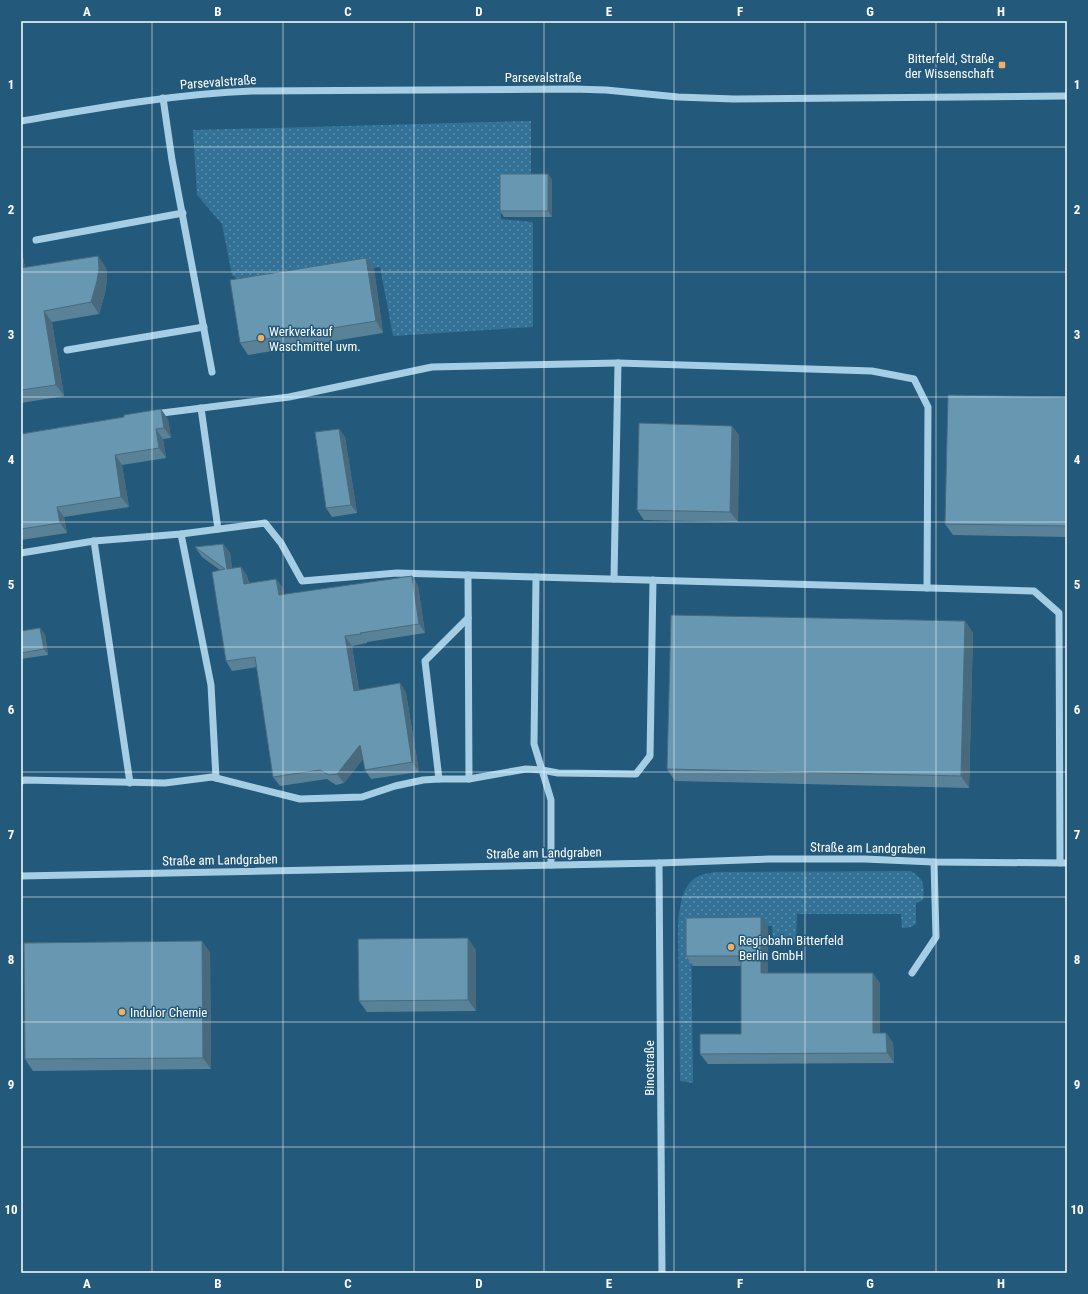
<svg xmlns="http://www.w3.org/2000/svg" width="1088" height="1294" viewBox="0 0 1088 1294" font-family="'Roboto Condensed',sans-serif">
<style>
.grass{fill:url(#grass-dots)}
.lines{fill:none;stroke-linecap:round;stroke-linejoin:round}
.minor{stroke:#a5cee5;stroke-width:7}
.wall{fill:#598299}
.shaded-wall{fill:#496a7d}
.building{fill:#6897b2;stroke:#496a7d}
.grid{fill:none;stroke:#fff;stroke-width:1;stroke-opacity:0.55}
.poi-dot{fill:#f0af68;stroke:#23597a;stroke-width:1.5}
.labels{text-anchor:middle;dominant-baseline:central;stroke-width:3;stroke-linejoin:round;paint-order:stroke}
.poi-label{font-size:13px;fill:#fff;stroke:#23597a;text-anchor:start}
.street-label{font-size:13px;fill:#fff;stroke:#23597a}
.neatline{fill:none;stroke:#fff;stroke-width:1.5}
.grid-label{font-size:13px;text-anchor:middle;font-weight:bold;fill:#fff}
</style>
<defs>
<pattern id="grass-dots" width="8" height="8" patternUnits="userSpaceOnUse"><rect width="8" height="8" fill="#337296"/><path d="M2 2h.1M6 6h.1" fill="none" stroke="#5c8eab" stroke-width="1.8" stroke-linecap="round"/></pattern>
</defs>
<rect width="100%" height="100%" fill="#23597a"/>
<g class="grass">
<path d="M 531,121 L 531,177 L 501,177 L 501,219 L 533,222 L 533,327 L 393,336 L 380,267 L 246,285 L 232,275 L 222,224 L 197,195 L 193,130 Z"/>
<path d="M 911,871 C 925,880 924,885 923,900 L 916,903 L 916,924 L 911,927 L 902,928 L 901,914 L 797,914 L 796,943 L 781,943 L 780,940 L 773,940 L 772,926 L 691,927 L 693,1083 L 680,1081 L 678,924 C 680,907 681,886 697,877 C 702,874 710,873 715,872 Z"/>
</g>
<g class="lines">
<g class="minor">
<path d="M 163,98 L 172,160 L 212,372"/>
<path d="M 21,121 C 98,108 174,94 252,91 L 573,89 L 606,90 L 678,97 L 734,99 L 1067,96"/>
<path d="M 36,240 L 183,213"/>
<path d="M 67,350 L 204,327"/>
<path d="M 201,408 L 218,529"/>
<path d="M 154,414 L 289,397 L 432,367 L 618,363"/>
<path d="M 181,534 L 211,685 L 216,778"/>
<path d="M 94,541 L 130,783"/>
<path d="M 21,553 L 94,541 L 181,534 L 265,523 L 281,543 L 302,581 L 397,573 L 1034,591 L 1059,613 L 1060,863"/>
<path d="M 468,575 L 469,779"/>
<path d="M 536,577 L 534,744 L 542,770 L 558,773 L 636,774 L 650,756 L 653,580"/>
<path d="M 614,579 L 618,363 L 872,371 L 914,379 L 928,407 L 927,588"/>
<path d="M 439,779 L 469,779 L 526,769 L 542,770 L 551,800 L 551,865"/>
<path d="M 21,781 L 25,780 L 165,783 L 212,777 L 300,799 L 362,797 L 395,786 L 423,780 L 439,779 L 425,661 L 468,618"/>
<path d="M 659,863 L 662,1273"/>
<path d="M 21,876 L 659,863 L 769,859 L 864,859 L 934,862 L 1067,863"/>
<path d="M 912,973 L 936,937 L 934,862"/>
</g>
</g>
<g class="wall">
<path d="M 548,174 L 552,180 L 552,217 L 504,217 L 500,211 Z"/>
<path d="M 21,246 L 25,268 L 106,267 L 107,280 L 105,293 L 99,314 L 52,322 L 64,396 L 21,403 Z"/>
<path d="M 366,258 L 374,269 L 383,333 L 248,355 L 240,343 Z"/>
<path d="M 1067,397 L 1067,537 L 953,535 L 945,524 Z"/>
<path d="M 168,419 L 171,438 L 163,439 L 166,458 L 122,465 L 129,507 L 64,517 L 67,533 L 21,540 L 21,434 Z"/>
<path d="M 732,426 L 739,436 L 738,522 L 644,520 L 637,510 Z"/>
<path d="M 339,429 L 345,437 L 357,513 L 332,517 L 326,508 Z"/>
<path d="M 223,544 L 230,553 L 232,568 L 241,567 L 247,576 L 249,583 L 276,579 L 283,588 L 284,595 L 412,576 L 418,586 L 425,633 L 367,642 L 367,643 L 352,646 L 359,690 L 400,683 L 406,693 L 419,772 L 371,779 L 365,770 L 363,759 L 344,783 L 336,785 L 327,779 L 280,786 L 273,777 L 257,667 L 232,671 L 226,661 L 220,570 L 202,557 L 195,547 Z"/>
<path d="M 965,621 L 973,633 L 969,788 L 675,781 L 667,769 Z"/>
<path d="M 21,631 L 45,634 L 48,655 L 21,659 Z"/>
<path d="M 768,927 L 768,973 L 880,983 L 880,1033 L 886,1033 L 893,1043 L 894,1063 L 708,1064 L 700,1054 L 741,1034 L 741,966 L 693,966 L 686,956 Z"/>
<path d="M 476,950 L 476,1011 L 367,1012 L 359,1001 Z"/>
<path d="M 210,952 L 211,1069 L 33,1071 L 25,1059 Z"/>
</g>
<g class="shaded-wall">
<path d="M 548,174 L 552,180 L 552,217 L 548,211 Z"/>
<path d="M 21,246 L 27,280 L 21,272 Z"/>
<path d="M 98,256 L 106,267 L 107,280 L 105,293 L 99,314 L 91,302 Z"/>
<path d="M 366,258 L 374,269 L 383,333 L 376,321 Z"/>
<path d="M 44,311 L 52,322 L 64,396 L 56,385 Z"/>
<path d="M 161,409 L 168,419 L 171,438 L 164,428 Z"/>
<path d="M 732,426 L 739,436 L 738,522 L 730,512 Z"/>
<path d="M 156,429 L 163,439 L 166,458 L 159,448 Z"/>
<path d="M 339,429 L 345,437 L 357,513 L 351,505 Z"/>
<path d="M 115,455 L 122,465 L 129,507 L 121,497 Z"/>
<path d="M 57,507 L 64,517 L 67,533 L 60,523 Z"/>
<path d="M 223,544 L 230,553 L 233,578 L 227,569 Z"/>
<path d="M 241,567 L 247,576 L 250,593 L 244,584 Z"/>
<path d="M 412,576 L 418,586 L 425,633 L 419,624 Z"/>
<path d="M 276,579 L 283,588 L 286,605 L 279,595 Z"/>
<path d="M 965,621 L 973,633 L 969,788 L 961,776 Z"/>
<path d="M 40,628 L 45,634 L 48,655 L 44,649 Z"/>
<path d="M 345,636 L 352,646 L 360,700 L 354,691 Z"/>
<path d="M 400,683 L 406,693 L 419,772 L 412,762 Z"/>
<path d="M 360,745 L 367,754 L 344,783 L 337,774 Z"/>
<path d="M 761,917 L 768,927 L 768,983 L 761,973 Z"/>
<path d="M 468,938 L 476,950 L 476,1011 L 468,1000 Z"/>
<path d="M 202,941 L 210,952 L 211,1069 L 203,1058 Z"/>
<path d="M 873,973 L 880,983 L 880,1043 L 873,1033 Z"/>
<path d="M 886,1033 L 893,1043 L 894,1063 L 887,1053 Z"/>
</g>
<g class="building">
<rect x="500" y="174" width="48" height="37"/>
<path d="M 98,256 L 99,268 L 97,281 L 91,302 L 44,311 L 56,385 L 21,390 L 21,268 Z"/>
<path d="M 366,258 L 376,321 L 240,343 L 230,280 Z"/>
<path d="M 948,395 L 1067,397 L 1067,526 L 945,524 Z"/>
<path d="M 161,409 L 164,428 L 156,429 L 159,448 L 115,455 L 121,497 L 57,507 L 60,523 L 21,529 L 21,434 L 124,417 L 124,415 Z"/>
<path d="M 639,423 L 732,426 L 730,512 L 637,510 Z"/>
<path d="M 339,429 L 351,505 L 326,508 L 315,432 Z"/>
<path d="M 223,544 L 227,569 L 241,567 L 244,584 L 276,579 L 279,595 L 412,576 L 419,624 L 360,633 L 361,634 L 345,636 L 354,691 L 400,683 L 412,762 L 365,770 L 360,745 L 337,774 L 329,775 L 320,770 L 273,777 L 255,657 L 226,661 L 212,572 L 225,569 L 195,547 Z"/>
<path d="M 671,615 L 965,621 L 961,776 L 667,769 Z"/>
<path d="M 40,628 L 44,649 L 21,653 L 21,631 Z"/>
<path d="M 761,917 L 761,973 L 873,973 L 873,1033 L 886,1033 L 887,1053 L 700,1054 L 700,1034 L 741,1034 L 741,956 L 686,956 L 686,918 Z"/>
<path d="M 468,938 L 468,1000 L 359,1001 L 358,939 Z"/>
<path d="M 202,941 L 203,1058 L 25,1059 L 24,943 Z"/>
</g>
<path class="grid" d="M 152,21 L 152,1273M 283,21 L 283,1273M 414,21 L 414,1273M 544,21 L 544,1273M 674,21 L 674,1273M 805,21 L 805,1273M 936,21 L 936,1273M 21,147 L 1067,147M 21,272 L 1067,272M 21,397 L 1067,397M 21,522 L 1067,522M 21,647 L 1067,647M 21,772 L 1067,772M 21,897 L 1067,897M 21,1022 L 1067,1022M 21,1147 L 1067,1147"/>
<g class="poi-dot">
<rect x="998" y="61" width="8" height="8" rx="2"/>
<circle cx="261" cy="338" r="4"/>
<circle cx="731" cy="947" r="4"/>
<circle cx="122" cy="1012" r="4"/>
</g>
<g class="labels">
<g class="poi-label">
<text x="994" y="58" text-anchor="end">Bitterfeld, Straße<tspan x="994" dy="15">der Wissenschaft</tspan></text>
<text x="269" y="331">Werkverkauf<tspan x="269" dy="15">Waschmittel uvm.</tspan></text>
<text x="739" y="940">Regiobahn Bitterfeld<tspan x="739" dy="15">Berlin GmbH</tspan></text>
<text x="130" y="1012">Indulor Chemie</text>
</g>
<g class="street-label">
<text x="543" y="77">Parsevalstraße</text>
<text transform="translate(218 82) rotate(-4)">Parsevalstraße</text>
<text transform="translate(868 848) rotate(1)">Straße am Landgraben</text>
<text transform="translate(544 853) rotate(-1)">Straße am Landgraben</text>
<text transform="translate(220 860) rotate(-1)">Straße am Landgraben</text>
<text transform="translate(649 1068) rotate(-90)">Binostraße</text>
</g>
</g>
<rect width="1088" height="1294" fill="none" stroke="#23597a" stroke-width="44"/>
<rect x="22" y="22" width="1044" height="1250" class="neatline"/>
<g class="grid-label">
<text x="87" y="16">A</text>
<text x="218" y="16">B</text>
<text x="348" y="16">C</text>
<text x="479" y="16">D</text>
<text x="609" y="16">E</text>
<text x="740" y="16">F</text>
<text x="870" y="16">G</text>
<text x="1001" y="16">H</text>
<text x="11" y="89">1</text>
<text x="1077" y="89">1</text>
<text x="11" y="214">2</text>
<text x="1077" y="214">2</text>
<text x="11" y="339">3</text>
<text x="1077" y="339">3</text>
<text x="11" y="464">4</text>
<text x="1077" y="464">4</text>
<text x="11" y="589">5</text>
<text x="1077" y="589">5</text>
<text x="11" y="714">6</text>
<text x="1077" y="714">6</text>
<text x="11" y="839">7</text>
<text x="1077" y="839">7</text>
<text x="11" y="964">8</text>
<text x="1077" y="964">8</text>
<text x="11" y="1089">9</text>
<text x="1077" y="1089">9</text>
<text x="11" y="1214">10</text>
<text x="1077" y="1214">10</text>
<text x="87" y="1288">A</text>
<text x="218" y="1288">B</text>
<text x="348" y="1288">C</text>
<text x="479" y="1288">D</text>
<text x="609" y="1288">E</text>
<text x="740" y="1288">F</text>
<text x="870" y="1288">G</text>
<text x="1001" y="1288">H</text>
</g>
</svg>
